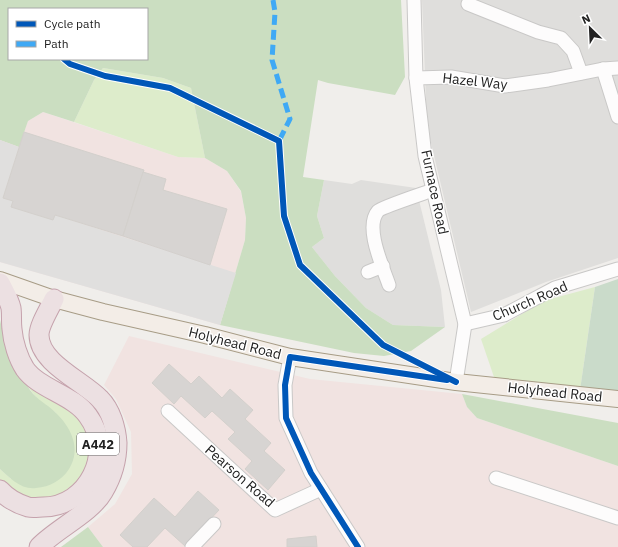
<svg xmlns="http://www.w3.org/2000/svg" width="618" height="547" viewBox="0 0 618 547" font-family="'IBM Plex Sans',sans-serif">
<style>
.residential{fill:#dfdedc}
.commercial{fill:#f1e3e1}
.grass{fill:#ddeccb}
.forest{fill:#cbdec1;fill-rule:evenodd}
.cemetery{fill:#cadbca}
.parking{fill:#e0dfde}
.building{fill:#d7d4d2;stroke:#d3d0cc}
.lines{fill:none;stroke-linecap:round;stroke-linejoin:round}
.minor-casing{stroke:#c9c8c7;stroke-width:15}
.major-casing{stroke:#a79c86;stroke-width:18}
.highway-casing{stroke:#c5a2ac;stroke-width:21}
.minor{stroke:#fdfcfc;stroke-width:13}
.major{stroke:#f3ede7;stroke-width:16}
.highway{stroke:#ece0e2;stroke-width:19}
.quiet{stroke:#3fa9f5;stroke-width:5;stroke-dasharray:10 5;stroke-linecap:butt}
.cycleway-casing{stroke:#fff;stroke-width:8}
.cycleway{stroke:#0057b8;stroke-width:6}
.labels{text-anchor:middle;dominant-baseline:central;stroke-width:3;stroke-linejoin:round;paint-order:stroke}
.shield{fill:#fff;stroke:#646464;stroke-width:1}
.shield-label{font-size:13px;font-weight:bold;fill:#222}
.street-label{font-size:14px;fill:#222;stroke:#fff}
</style>
<rect width="100%" height="100%" fill="#f0eeeb"/>
<g class="residential">
<path d="M 422,0 L 618,0 L 618,258 L 546,282 L 471,312 L 427,126 Z"/>
<path d="M 324,180 L 352,184 L 361,180 L 416,188 L 441,290 L 445,327 L 393,325 L 366,308 L 335,276 L 312,247 L 324,238 L 317,216 Z"/>
</g>
<g class="commercial">
<path d="M 43,112 L 178,157 L 205,158 L 227,171 L 241,192 L 246,218 L 245,240 L 220,325 L 0,262 L 0,140 L 24,132 L 28,121 Z"/>
<path d="M 129,336 L 310,379 L 462,394 L 467,407 L 477,418 L 618,466 L 618,547 L 103,547 L 88,527 L 115,504 L 132,474 L 131,432 L 116,399 L 104,385 Z"/>
</g>
<g class="grass">
<path d="M 103,68 L 163,78 L 191,88 L 205,158 L 178,157 L 74,122 L 94,80 Z"/>
<path d="M 595,287 L 580,390 L 495,380 L 481,339 L 543,301 Z"/>
<path d="M 21,374 L 84,420 L 93,455 L 75,489 L 52,500 L 28,499 L 0,483 L 0,469 L 11,479 L 70,433 L 55,412 L 40,402 L 31,391 Z"/>
</g>
<g class="forest">
<path d="M 0,0 L 401,0 L 405,77 L 395,95 L 328,83 L 318,80 L 303,177 L 324,180 L 317,216 L 324,238 L 312,247 L 335,276 L 366,308 L 393,325 L 445,327 L 411,351 L 384,356 L 354,353 L 220,325 L 245,240 L 246,218 L 241,191 L 227,171 L 205,158 L 191,88 L 163,78 L 103,68 L 94,80 L 74,122 L 43,112 L 28,121 L 19,147 L 0,140 ZM 9,9 L 147,9 L 147,59 L 9,59 Z"/>
<path d="M 0,320 C 5,344 16,369 30,390 C 37,400 47,404 55,412 C 71,427 82,449 69,469 C 62,480 50,487 36,488 C 21,490 10,478 0,469 Z"/>
<path d="M 462,394 L 618,423 L 618,466 L 477,418 L 467,407 Z"/>
<path d="M 88,527 L 103,547 L 61,547 Z"/>
</g>
<path class="cemetery" d="M 618,279 L 618,394 L 580,390 L 595,287 Z"/>
<path class="parking" d="M 0,140 L 19,147 L 3,198 L 13,201 L 11,207 L 53,220 L 55,215 L 236,273 L 220,325 L 0,262 Z"/>
<g class="building">
<path d="M 24,132 L 144,170 L 123,236 L 55,215 L 53,220 L 11,207 L 13,201 L 3,198 Z"/>
<path d="M 143,172 L 166,179 L 163,190 L 227,209 L 210,265 L 123,236 Z"/>
<path d="M 169,364 L 191,384 L 199,376 L 222,398 L 230,389 L 253,410 L 245,419 L 271,443 L 264,451 L 285,470 L 268,490 L 245,469 L 252,461 L 228,439 L 235,432 L 212,411 L 205,418 L 181,396 L 174,404 L 152,383 Z"/>
<path d="M 198,491 L 219,510 L 185,546 L 165,528 L 147,547 L 133,547 L 120,535 L 154,498 L 175,517 Z"/>
<path d="M 316,536 L 317,547 L 287,547 L 287,539 Z"/>
</g>
<g class="lines">
<g class="minor-casing">
<g id="minor">
<path d="M 414,0 L 416,78 L 425,156 L 465,324 L 456,382"/>
<path d="M 468,4 L 538,32 L 561,38 L 573,51 L 581,73"/>
<path d="M 603,69 L 618,117"/>
<path d="M 416,78 L 451,77 L 505,86 L 548,80 L 603,69 L 618,68"/>
<path d="M 368,272 L 383,266"/>
<path d="M 389,285 C 383,267 364,227 378,211 C 382,207 425,193 433,190"/>
<path d="M 465,324 L 504,315 L 555,288 L 618,269"/>
<path d="M 290,357 L 285,385 L 286,418 L 311,473 L 358,547"/>
<path d="M 168,411 L 275,510 L 321,489"/>
<path d="M 496,478 L 618,518"/>
<path d="M 192,547 L 214,524"/>
</g>
</g>
<g class="major-casing">
<path id="major" d="M 0,280 L 54,299 L 103,312 L 205,335 L 290,357 L 456,382 L 618,399"/>
</g>
<g class="highway-casing">
<g id="highway">
<path d="M 0,283 C 4,291 9,299 11,308 C 12,315 11,322 12,329 C 13,342 18,358 25,369 C 39,389 74,395 88,416 C 115,452 88,507 43,507 C 39,507 33,508 28,507 C 18,504 7,498 0,490"/>
<path d="M 39,547 C 56,529 91,513 103,492 C 112,477 117,461 117,443 C 116,428 111,410 100,399 C 83,381 39,363 39,335 C 39,325 50,308 54,299"/>
</g>
</g>
<use href="#minor" class="minor"/>
<use href="#major" class="major"/>
<use href="#highway" class="highway"/>
<path class="quiet" d="M 273,0 L 275,12 L 272,60 L 290,119 L 279,141"/>
<g class="cycleway-casing">
<g id="cycleway">
<path d="M 64,59 L 70,64 L 105,76 L 170,88 L 279,141 L 284,216 L 300,265 L 383,345 L 456,382"/>
<path d="M 358,547 L 311,473 L 286,418 L 285,385 L 290,357 L 447,380"/>
</g>
</g>
<use href="#cycleway" class="cycleway"/>
</g>
<g class="labels">
<rect class="shield" x="77" y="433" width="42" height="22" rx="3"/>
<g class="shield-label">
<text x="98" y="444">A442</text>
</g>
<g class="street-label">
<text transform="translate(475 81) rotate(6)">Hazel Way</text>
<text transform="translate(435 192) rotate(78)">Furnace Road</text>
<text transform="translate(530 301) rotate(-23)">Church Road</text>
<text transform="translate(235 343) rotate(14)">Holyhead Road</text>
<text transform="translate(555 392) rotate(6)">Holyhead Road</text>
<text transform="translate(240 476) rotate(41)">Pearson Road</text>
</g>
</g>
<rect x="8" y="8" width="140" height="52" fill="#ffffff" stroke="#a7a7a7"/>
<rect x="16" y="21" width="20" height="6" fill="#0057b8" stroke="#a7a7a7"/>
<text x="44" y="28" font-size="12" fill="#222222">Cycle path</text>
<rect x="16" y="41" width="20" height="6" fill="#3fa9f5" stroke="#a7a7a7"/>
<text x="44" y="48" font-size="12" fill="#222222">Path</text>
<g transform="translate(590 28) rotate(336)" stroke="#ffffff" stroke-width="3" paint-order="stroke">
<path d="M0-3L7 15L0 10L-7 15Z" fill="#222222"/>
<text y="-6" font-size="11" font-weight="bold" text-anchor="middle" fill="#222222">N</text>
</g>
</svg>
